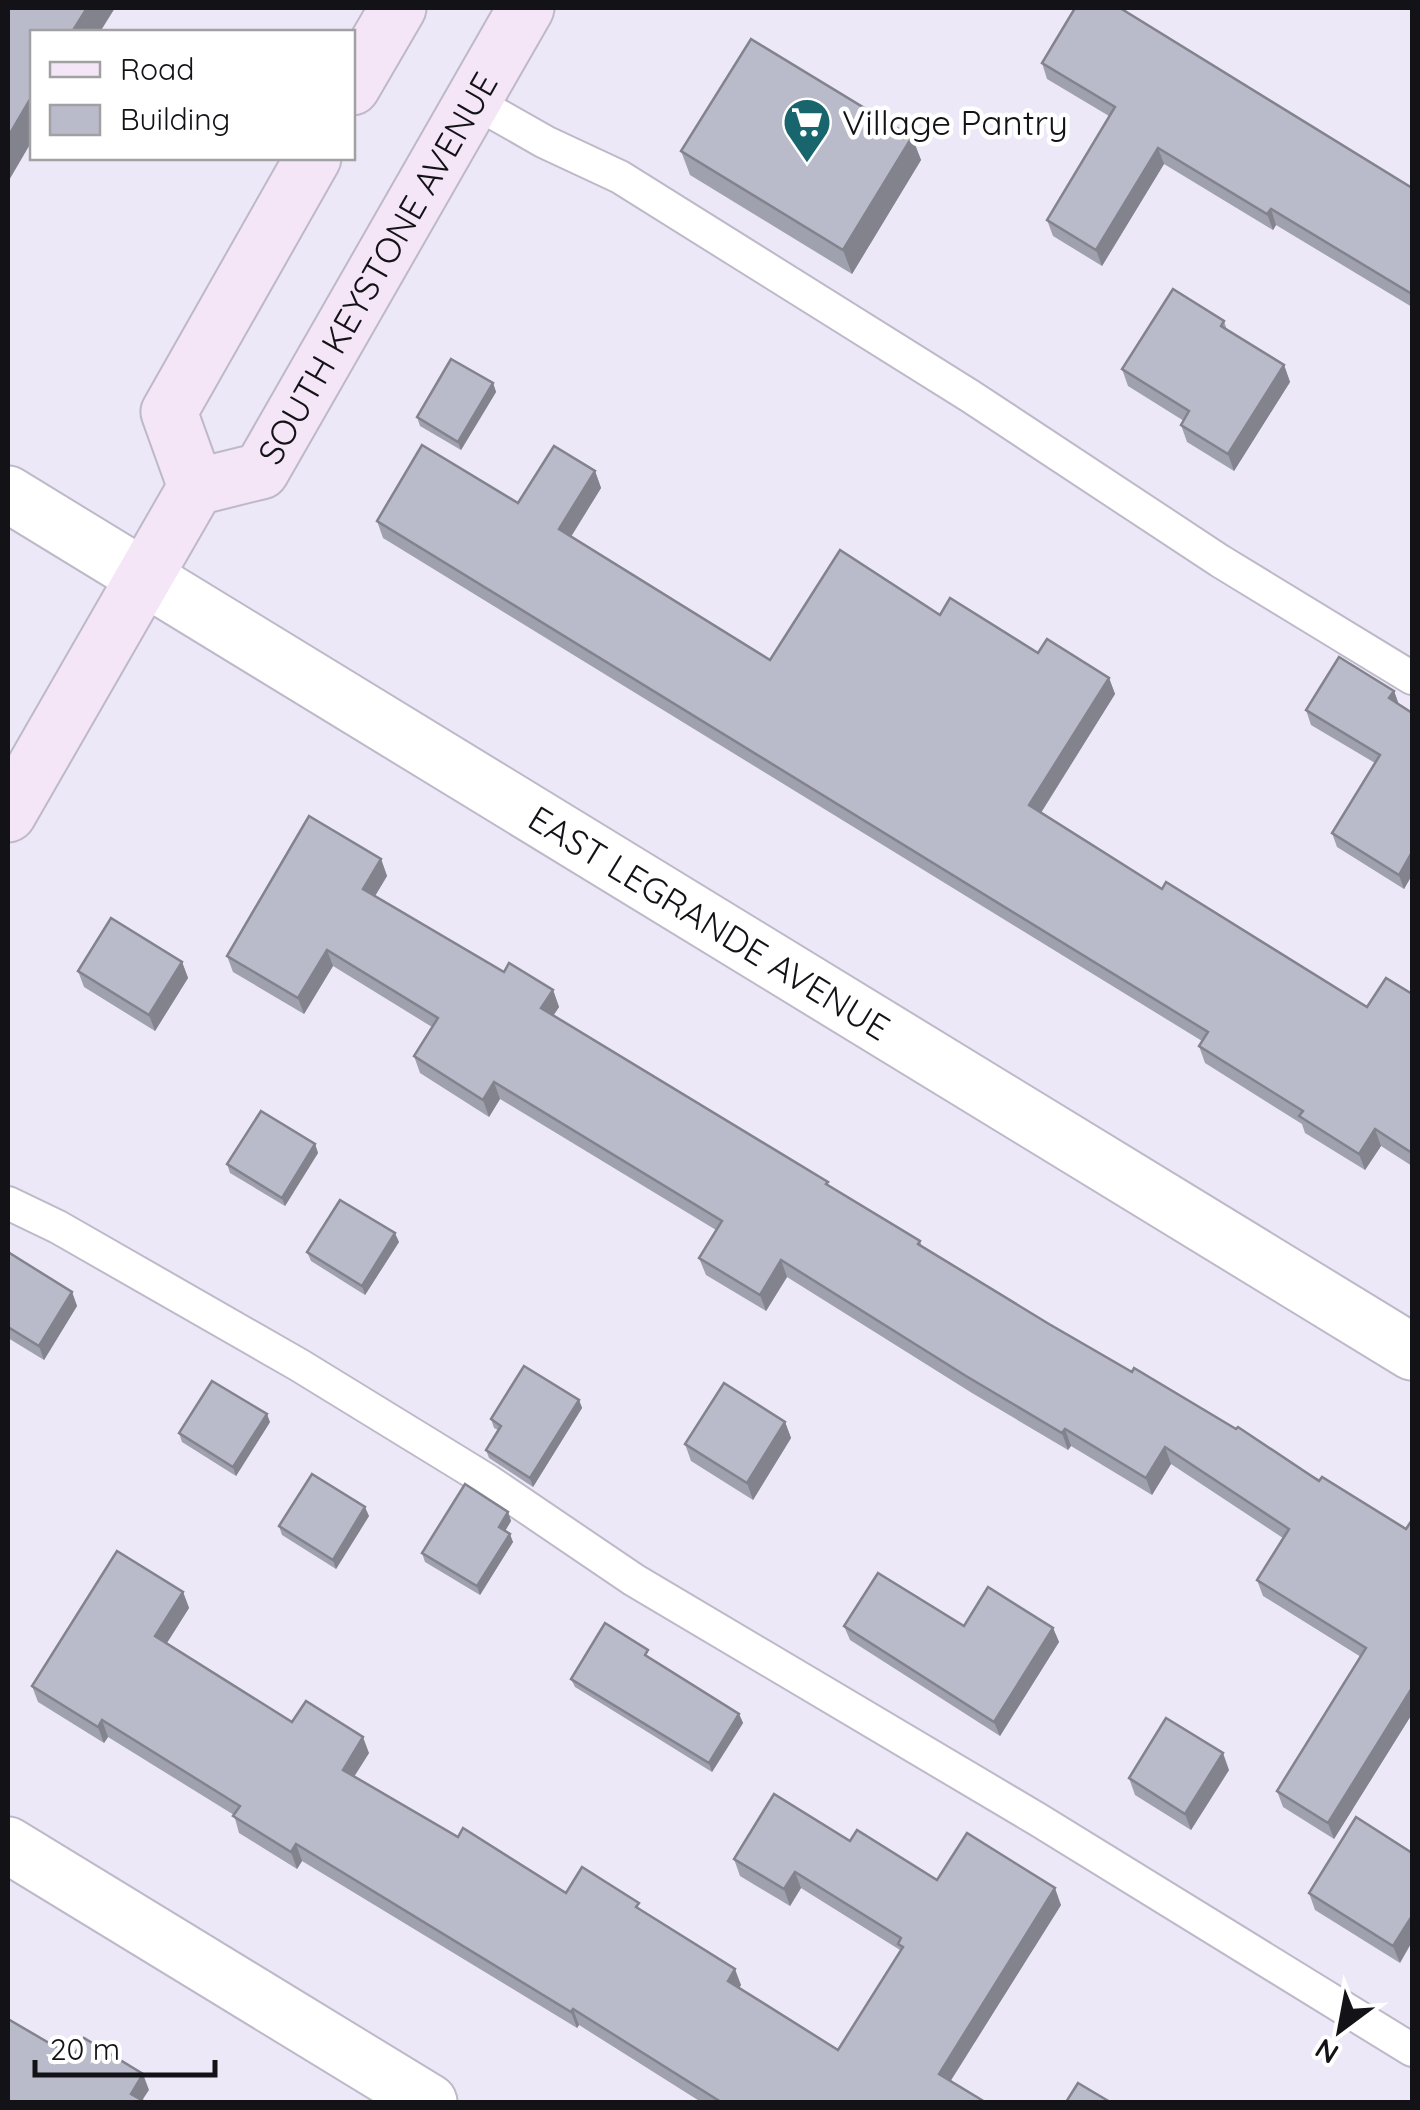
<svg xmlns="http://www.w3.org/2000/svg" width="1420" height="2110" viewBox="0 0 1420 2110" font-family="Quicksand,sans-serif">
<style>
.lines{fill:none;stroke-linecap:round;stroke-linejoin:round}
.service-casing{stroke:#beb9c8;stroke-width:36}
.minor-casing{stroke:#beb9c8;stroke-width:59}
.secondary-casing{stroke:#beb9c8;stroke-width:59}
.service{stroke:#fff;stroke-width:32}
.minor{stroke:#fff;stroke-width:55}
.secondary{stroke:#f4e5f7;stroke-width:55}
.wall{fill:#a0a1ae}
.shaded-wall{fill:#82838d}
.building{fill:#babbca;stroke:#82838d;stroke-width:2.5}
.labels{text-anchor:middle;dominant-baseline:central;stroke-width:9;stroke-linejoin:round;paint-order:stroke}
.poi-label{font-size:35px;fill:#131217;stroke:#fff;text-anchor:start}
.street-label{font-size:35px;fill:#131217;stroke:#fff}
</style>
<rect width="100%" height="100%" fill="#ede8f7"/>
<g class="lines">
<g class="service-casing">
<g id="service">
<path d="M 473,101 L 545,142 L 620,177 L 970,396 L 1220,561 L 1412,678"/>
<path d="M 8,1203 L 58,1227 L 299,1365 L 488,1481 L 634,1580 L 1037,1819 L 1412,2050"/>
</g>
</g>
<g class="minor-casing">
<g id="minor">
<path id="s1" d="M 8,494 L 1412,1352"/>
<path d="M 8,1845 L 429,2102"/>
</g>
</g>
<g class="secondary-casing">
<g id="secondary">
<path d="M 352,87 L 398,8"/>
<path d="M 196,487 L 169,412 L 313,158"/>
<path id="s2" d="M 8,814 L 196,487 L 261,471 L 526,8"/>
</g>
</g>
<use href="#service" class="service"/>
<use href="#minor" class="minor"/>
<use href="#secondary" class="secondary"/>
</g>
<g class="wall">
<path d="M 1042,63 L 1412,188 L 1412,307 L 1276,225 L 1273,230 L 1164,164 L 1102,266 L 1053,236 L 1047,220 L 1109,116 L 1047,79 Z"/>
<path d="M 912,137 L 921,160 L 852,274 L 690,175 L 681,151 Z"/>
<path d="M 1224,321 L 1227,330 L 1284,365 L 1290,382 L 1234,471 L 1187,442 L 1181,425 L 1184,421 L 1128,386 L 1122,369 Z"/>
<path d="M 493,383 L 496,392 L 461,450 L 420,426 L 417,417 Z"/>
<path d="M 595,471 L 601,488 L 571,537 L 770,660 L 940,615 L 1038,653 L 1109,678 L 1115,694 L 1041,813 L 1162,889 L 1367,1007 L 1412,994 L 1412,1166 L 1381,1146 L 1365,1170 L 1305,1133 L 1302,1124 L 1205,1063 L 1199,1046 L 1202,1041 L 383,538 L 377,521 L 518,503 Z"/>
<path d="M 1394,691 L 1399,705 L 1412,713 L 1412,875 L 1404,889 L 1337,847 L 1332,833 L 1375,763 L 1311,725 L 1306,710 Z"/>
<path d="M 381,859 L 387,876 L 375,896 L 504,972 L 553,990 L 559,1007 L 553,1016 L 920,1241 L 922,1247 L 1049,1324 L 1406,1529 L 1412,1520 L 1412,1714 L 1334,1839 L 1283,1807 L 1277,1791 L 1361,1657 L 1263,1596 L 1257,1580 L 1283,1538 L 1171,1464 L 1152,1495 L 1071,1446 L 1068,1450 L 972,1393 L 787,1277 L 766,1311 L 706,1275 L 699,1258 L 716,1230 L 500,1099 L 489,1117 L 420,1073 L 414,1056 L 432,1027 L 333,966 L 304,1014 L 233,972 L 227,956 Z"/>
<path d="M 182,962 L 188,978 L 155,1031 L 84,987 L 78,971 Z"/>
<path d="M 315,1144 L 318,1153 L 285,1206 L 230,1173 L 227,1164 Z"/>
<path d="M 399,1242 L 365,1295 L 311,1261 L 307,1252 Z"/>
<path d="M 8,1252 L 72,1292 L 77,1306 L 44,1360 L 8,1338 Z"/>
<path d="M 579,1400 L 582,1408 L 533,1487 L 489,1458 L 486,1450 L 498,1430 L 494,1428 L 491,1419 Z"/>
<path d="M 270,1422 L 236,1476 L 182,1442 L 179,1433 Z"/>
<path d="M 785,1422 L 791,1438 L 753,1500 L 691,1461 L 685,1444 Z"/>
<path d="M 508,1512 L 511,1521 L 505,1531 L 513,1542 L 480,1595 L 425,1562 L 422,1553 Z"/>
<path d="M 369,1516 L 336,1569 L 282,1535 L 279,1526 Z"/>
<path d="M 183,1592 L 189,1608 L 167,1643 L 292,1722 L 369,1753 L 354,1777 L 458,1837 L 566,1893 L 642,1911 L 741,1985 L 739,1988 L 838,2050 L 900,1951 L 900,1950 L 801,1888 L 790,1906 L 740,1876 L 734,1859 L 850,1841 L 937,1880 L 1061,1905 L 950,2081 L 985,2102 L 701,2102 L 579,2025 L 577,2028 L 302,1861 L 297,1869 L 239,1833 L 234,1815 L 108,1737 L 104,1743 L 38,1702 L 32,1686 Z"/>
<path d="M 844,1626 L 1053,1628 L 1059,1642 L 1000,1736 L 850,1640 Z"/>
<path d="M 651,1659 L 739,1714 L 743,1723 L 712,1772 L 575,1687 L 571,1679 Z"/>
<path d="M 1229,1770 L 1191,1830 L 1135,1795 L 1129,1778 Z"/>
<path d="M 1356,1817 L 1400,1963 L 1315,1910 L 1309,1893 Z"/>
</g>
<g class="shaded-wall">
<path d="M 87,8 L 115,8 L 100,32 L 72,32 Z"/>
<path d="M 32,96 L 32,141 L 8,182 L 8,137 Z"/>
<path d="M 912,137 L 921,160 L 852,274 L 843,250 Z"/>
<path d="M 1158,148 L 1164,164 L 1102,266 L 1096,250 Z"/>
<path d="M 1271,209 L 1276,225 L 1273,230 L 1267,214 Z"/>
<path d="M 1284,365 L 1290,382 L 1234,471 L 1228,454 Z"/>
<path d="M 493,383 L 496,392 L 461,450 L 458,442 Z"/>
<path d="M 595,471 L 601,488 L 565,546 L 559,529 Z"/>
<path d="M 1109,678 L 1115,694 L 1035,822 L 1029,805 Z"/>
<path d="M 1394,691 L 1399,705 L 1389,698 Z"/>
<path d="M 1412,852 L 1412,875 L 1404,889 L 1399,875 Z"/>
<path d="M 381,859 L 387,876 L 369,906 L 363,889 Z"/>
<path d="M 327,950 L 333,966 L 304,1014 L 298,998 Z"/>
<path d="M 182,962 L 188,978 L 155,1031 L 149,1015 Z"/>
<path d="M 553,990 L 559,1007 L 547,1025 L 541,1008 Z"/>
<path d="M 494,1082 L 500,1099 L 489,1117 L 483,1100 Z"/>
<path d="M 1375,1129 L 1381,1146 L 1365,1170 L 1359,1154 Z"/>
<path d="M 315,1144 L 318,1153 L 285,1206 L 282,1198 Z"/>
<path d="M 395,1233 L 399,1242 L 365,1295 L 362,1286 Z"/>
<path d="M 781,1260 L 787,1277 L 766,1311 L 760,1295 Z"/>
<path d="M 72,1292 L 77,1306 L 44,1360 L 39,1346 Z"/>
<path d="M 579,1400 L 582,1408 L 533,1487 L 530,1478 Z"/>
<path d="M 267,1414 L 270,1422 L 236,1476 L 233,1467 Z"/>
<path d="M 785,1422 L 791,1438 L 753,1500 L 747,1483 Z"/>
<path d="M 1065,1429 L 1071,1446 L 1068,1450 L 1062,1433 Z"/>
<path d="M 1165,1447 L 1171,1464 L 1152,1495 L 1146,1478 Z"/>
<path d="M 365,1507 L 369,1516 L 336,1569 L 333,1560 Z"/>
<path d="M 508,1512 L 511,1521 L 502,1536 L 499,1527 Z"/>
<path d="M 510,1534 L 513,1542 L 480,1595 L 477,1586 Z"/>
<path d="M 183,1592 L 189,1608 L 161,1652 L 155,1636 Z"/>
<path d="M 1053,1628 L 1059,1642 L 1000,1736 L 994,1722 Z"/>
<path d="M 1412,1688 L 1412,1714 L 1334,1839 L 1328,1823 Z"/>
<path d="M 739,1714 L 743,1723 L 712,1772 L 709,1763 Z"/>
<path d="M 102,1720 L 108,1737 L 104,1743 L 98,1727 Z"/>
<path d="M 363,1737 L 369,1753 L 348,1786 L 343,1770 Z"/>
<path d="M 1223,1753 L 1229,1770 L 1191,1830 L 1185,1814 Z"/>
<path d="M 296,1844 L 302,1861 L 297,1869 L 291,1852 Z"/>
<path d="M 795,1872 L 801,1888 L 790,1906 L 784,1889 Z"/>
<path d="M 1055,1888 L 1061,1905 L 945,2090 L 939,2074 Z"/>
<path d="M 1412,1916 L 1412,1942 L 1400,1963 L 1393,1946 Z"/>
<path d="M 735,1969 L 741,1985 L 733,1997 L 728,1981 Z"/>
<path d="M 573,2009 L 579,2025 L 577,2028 L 571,2012 Z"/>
<path d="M 143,2074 L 149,2090 L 141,2102 L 131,2094 Z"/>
</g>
<g class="building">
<path d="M 8,8 L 87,8 L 72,32 L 32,32 L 32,96 L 8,137 Z"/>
<path d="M 1075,8 L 1120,8 L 1412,188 L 1412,294 L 1271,209 L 1267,214 L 1158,148 L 1096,250 L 1047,220 L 1115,107 L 1042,63 Z"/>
<path d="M 751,39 L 912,137 L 843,250 L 681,151 Z"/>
<path d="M 1173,289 L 1224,321 L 1221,326 L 1284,365 L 1228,454 L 1181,425 L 1189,411 L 1122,369 Z"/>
<path d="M 451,359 L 493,383 L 458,442 L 417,417 Z"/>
<path d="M 422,445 L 518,503 L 554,446 L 595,471 L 559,529 L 770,660 L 840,550 L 940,615 L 950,598 L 1038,653 L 1047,639 L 1109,678 L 1029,805 L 1162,889 L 1166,882 L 1367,1007 L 1386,978 L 1412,994 L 1412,1153 L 1375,1129 L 1359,1154 L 1299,1116 L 1303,1111 L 1199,1046 L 1208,1032 L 377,521 Z"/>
<path d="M 1339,657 L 1394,691 L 1389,698 L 1412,713 L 1412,852 L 1399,875 L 1332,833 L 1380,755 L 1306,710 Z"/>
<path d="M 309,816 L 381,859 L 363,889 L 504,972 L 509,963 L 553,990 L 541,1008 L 828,1182 L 826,1184 L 920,1241 L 918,1244 L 1049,1324 L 1132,1372 L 1134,1368 L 1236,1429 L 1238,1427 L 1319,1481 L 1322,1477 L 1406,1529 L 1412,1520 L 1412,1688 L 1328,1823 L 1277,1791 L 1366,1648 L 1257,1580 L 1289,1529 L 1165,1447 L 1146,1478 L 1065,1429 L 1062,1433 L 966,1376 L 781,1260 L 760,1295 L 699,1258 L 722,1221 L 494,1082 L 483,1100 L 414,1056 L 438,1018 L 327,950 L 298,998 L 227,956 Z"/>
<path d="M 111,918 L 182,962 L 149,1015 L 78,971 Z"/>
<path d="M 261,1111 L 315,1144 L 282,1198 L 227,1164 Z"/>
<path d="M 340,1200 L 395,1233 L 362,1286 L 307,1252 Z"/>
<path d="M 8,1252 L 72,1292 L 39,1346 L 8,1327 Z"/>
<path d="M 524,1366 L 579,1400 L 530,1478 L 486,1450 L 501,1426 L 491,1419 Z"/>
<path d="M 212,1381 L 267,1414 L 233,1467 L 179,1433 Z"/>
<path d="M 724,1383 L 785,1422 L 747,1483 L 685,1444 Z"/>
<path d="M 312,1474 L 365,1507 L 333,1560 L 279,1526 Z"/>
<path d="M 465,1484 L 508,1512 L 499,1527 L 510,1534 L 477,1586 L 422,1553 Z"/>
<path d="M 117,1551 L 183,1592 L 155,1636 L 292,1722 L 306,1701 L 363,1737 L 343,1770 L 458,1837 L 463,1828 L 566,1893 L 582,1867 L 639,1903 L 636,1907 L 735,1969 L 728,1981 L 838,2050 L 903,1947 L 898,1944 L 901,1938 L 795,1872 L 784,1889 L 734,1859 L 774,1794 L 850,1841 L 857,1830 L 937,1880 L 967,1833 L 1055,1888 L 939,2074 L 985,2102 L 721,2102 L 573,2009 L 571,2012 L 296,1844 L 291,1852 L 233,1816 L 240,1806 L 102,1720 L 98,1727 L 32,1686 Z"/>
<path d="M 878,1573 L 964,1626 L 988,1587 L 1053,1628 L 994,1722 L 844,1626 Z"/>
<path d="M 605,1623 L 648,1650 L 645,1655 L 739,1714 L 709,1763 L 571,1679 Z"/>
<path d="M 1166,1718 L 1223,1753 L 1185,1814 L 1129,1778 Z"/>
<path d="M 1356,1817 L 1412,1853 L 1412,1916 L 1393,1946 L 1309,1893 Z"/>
<path d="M 8,2019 L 73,2057 L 84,2038 L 143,2074 L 131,2094 L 145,2102 L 8,2102 Z"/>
<path d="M 1078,2083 L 1110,2102 L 1066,2102 Z"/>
</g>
<defs>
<g id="supermarket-pin" transform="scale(2.5)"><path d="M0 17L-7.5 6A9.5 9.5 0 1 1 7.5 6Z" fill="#18656e" stroke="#fff"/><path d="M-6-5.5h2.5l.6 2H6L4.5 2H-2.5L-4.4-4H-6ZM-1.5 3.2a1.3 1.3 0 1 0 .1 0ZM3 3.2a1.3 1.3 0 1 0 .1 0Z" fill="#fff"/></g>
</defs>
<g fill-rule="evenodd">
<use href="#supermarket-pin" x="807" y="122"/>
</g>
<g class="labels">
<g class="poi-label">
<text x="842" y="122">Village Pantry</text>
</g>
<g class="street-label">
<text stroke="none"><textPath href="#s2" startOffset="678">SOUTH KEYSTONE AVENUE</textPath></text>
<text stroke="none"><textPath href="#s1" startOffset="822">EAST LEGRANDE AVENUE</textPath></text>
</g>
</g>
<rect width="1420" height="2110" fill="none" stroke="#131217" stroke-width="20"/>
<rect x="30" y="30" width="325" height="130" fill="#ffffff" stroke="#a1a0a2" stroke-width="2.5"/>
<rect x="50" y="62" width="50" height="15" fill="#f4e5f7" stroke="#a1a0a2" stroke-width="2.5"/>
<text x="120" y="80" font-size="30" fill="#131217">Road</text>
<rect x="50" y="105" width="50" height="30" fill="#babbca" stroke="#a1a0a2" stroke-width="2.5"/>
<text x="120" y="130" font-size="30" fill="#131217">Building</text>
<g transform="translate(1340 2030) rotate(212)" stroke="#ffffff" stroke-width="8" paint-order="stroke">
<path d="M0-8L18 38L0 25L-18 38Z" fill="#131217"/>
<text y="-15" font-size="28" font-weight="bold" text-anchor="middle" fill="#131217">N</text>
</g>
<path d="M35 2060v15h180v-15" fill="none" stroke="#131217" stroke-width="5"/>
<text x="50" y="2060" font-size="30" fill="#131217" stroke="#ffffff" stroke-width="8" paint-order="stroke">20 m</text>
</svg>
